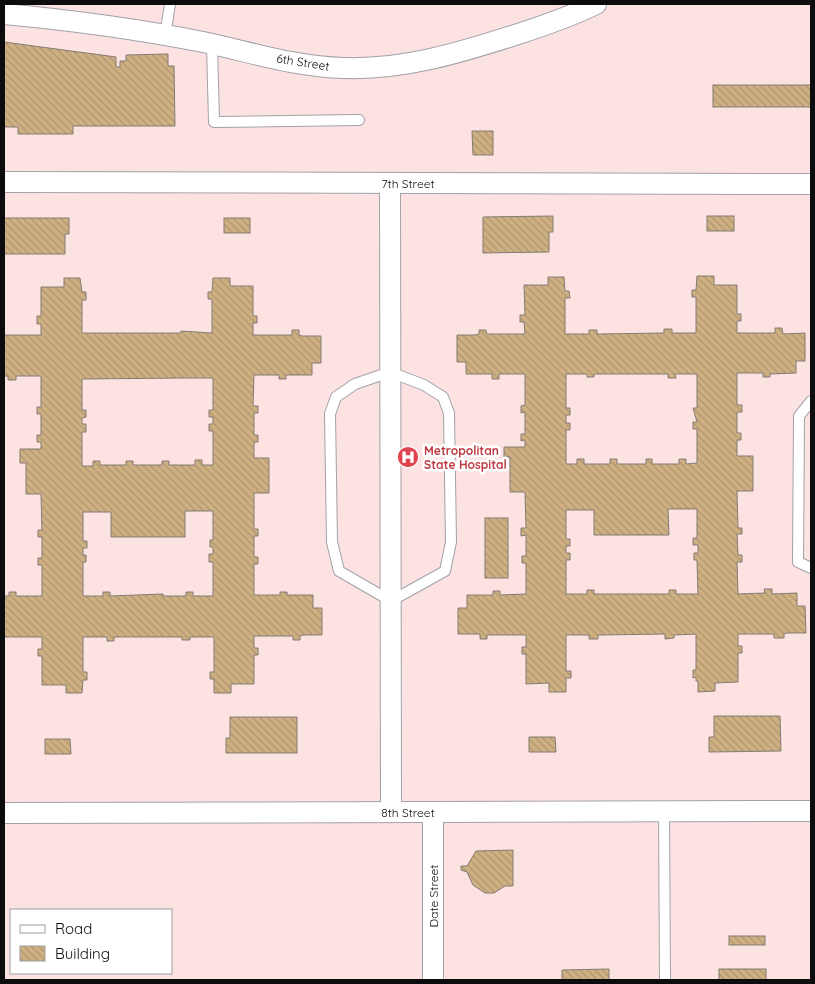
<svg xmlns="http://www.w3.org/2000/svg" width="815" height="984" viewBox="0 0 815 984" font-family="Quicksand,sans-serif">
<style>
.medical{fill:#fde2e2;fill-rule:evenodd}
.building{fill:url(#building-back-hatch);stroke:#827c74;fill-rule:evenodd}
.lines{fill:none;stroke-linecap:round;stroke-linejoin:round}
.service-casing{stroke:#a1a1aa;stroke-width:12}
.minor-casing{stroke:#a1a1aa;stroke-width:22}
.service{stroke:#fff;stroke-width:10}
.minor{stroke:#fff;stroke-width:20}
.labels{text-anchor:middle;dominant-baseline:central;stroke-width:5;stroke-linejoin:round;paint-order:stroke}
.street-label{font-size:12px;fill:#0c0c0f;stroke:#fff}
.health-label{font-size:12px;font-weight:bold;fill:#be3a42;stroke:#fff;text-anchor:start}
</style>
<defs>
<pattern id="building-back-hatch" width="6" height="6" patternUnits="userSpaceOnUse" patternTransform="scale(1.25)"><rect width="6" height="6" fill="#ceb082"/><path d="M-1 5l2 2M0 0l6 6M5-1l2 2" fill="none" stroke="#b0966f"/></pattern>
</defs>
<rect width="100%" height="100%" fill="#f2f2fd"/>
<path class="medical" d="M 4,4 L 811,4 L 811,980 L 4,980 ZM 11,910 L 171,910 L 171,973 L 11,973 Z"/>
<g class="building">
<path d="M 4,42 L 116,57 L 116,67 L 120,67 L 120,61 L 126,61 L 126,55 L 168,54 L 168,66 L 174,66 L 175,126 L 73,126 L 73,134 L 18,134 L 18,127 L 4,127 Z"/>
<rect x="713" y="85" width="98" height="22"/>
<path d="M 472,131 L 493,131 L 493,155 L 473,155 Z"/>
<path d="M 553,216 L 553,232 L 549,232 L 549,252 L 483,253 L 483,217 Z"/>
<rect x="707" y="216" width="27" height="15"/>
<path d="M 4,218 L 69,218 L 69,234 L 65,234 L 65,254 L 4,254 Z"/>
<rect x="224" y="218" width="26" height="15"/>
<path d="M 697,276 L 714,276 L 714,285 L 737,285 L 737,314 L 741,314 L 741,321 L 737,321 L 737,333 L 775,333 L 775,328 L 782,328 L 783,334 L 805,333 L 805,361 L 796,361 L 796,373 L 770,374 L 770,377 L 763,377 L 763,373 L 737,373 L 737,405 L 742,405 L 742,412 L 737,412 L 737,433 L 741,433 L 741,440 L 737,440 L 737,456 L 753,456 L 753,491 L 737,491 L 738,528 L 742,528 L 742,534 L 737,534 L 738,555 L 742,555 L 742,562 L 737,562 L 738,594 L 765,593 L 764,589 L 772,589 L 772,594 L 797,593 L 797,606 L 805,606 L 806,633 L 787,633 L 784,634 L 784,638 L 774,638 L 774,634 L 738,634 L 738,646 L 742,646 L 742,653 L 738,653 L 738,682 L 715,683 L 715,691 L 698,692 L 698,681 L 696,681 L 696,677 L 693,678 L 693,670 L 696,670 L 696,634 L 674,635 L 674,638 L 665,639 L 665,634 L 598,635 L 598,639 L 589,639 L 589,635 L 566,635 L 566,671 L 571,671 L 571,678 L 566,678 L 566,692 L 549,692 L 549,683 L 526,684 L 526,654 L 522,654 L 522,647 L 526,647 L 526,635 L 487,635 L 487,639 L 480,639 L 480,634 L 458,634 L 458,608 L 467,608 L 467,595 L 493,595 L 493,591 L 500,591 L 500,595 L 526,594 L 526,563 L 522,563 L 522,556 L 526,556 L 526,535 L 521,536 L 521,528 L 526,528 L 525,492 L 510,492 L 510,457 L 504,457 L 504,447 L 525,447 L 525,440 L 521,441 L 521,434 L 525,434 L 525,412 L 521,413 L 521,406 L 525,405 L 525,374 L 499,374 L 499,379 L 492,379 L 492,374 L 466,374 L 466,362 L 457,362 L 457,335 L 475,335 L 479,334 L 479,330 L 486,330 L 487,334 L 525,334 L 524,322 L 520,322 L 520,315 L 525,315 L 524,285 L 548,285 L 548,277 L 564,277 L 565,291 L 569,291 L 570,298 L 565,298 L 565,334 L 589,334 L 589,330 L 597,330 L 597,334 L 664,333 L 664,329 L 672,329 L 672,333 L 696,333 L 696,297 L 692,297 L 692,290 L 696,290 ZM 566,374 L 587,374 L 587,377 L 594,377 L 594,374 L 668,374 L 668,378 L 676,378 L 675,374 L 697,374 L 697,408 L 693,408 L 697,422 L 693,422 L 693,429 L 697,429 L 697,463 L 686,464 L 686,459 L 679,459 L 679,464 L 652,464 L 652,459 L 646,459 L 646,464 L 617,464 L 617,459 L 610,459 L 610,464 L 584,464 L 584,459 L 577,459 L 577,464 L 566,464 L 566,430 L 570,430 L 570,423 L 566,423 L 566,415 L 570,415 L 570,408 L 566,408 ZM 668,509 L 697,509 L 697,538 L 693,538 L 693,545 L 698,545 L 698,553 L 694,553 L 694,560 L 697,560 L 698,594 L 676,594 L 676,590 L 669,590 L 669,594 L 594,594 L 594,590 L 587,590 L 587,594 L 566,594 L 566,560 L 570,560 L 570,553 L 566,553 L 566,546 L 570,546 L 570,539 L 566,539 L 566,510 L 594,510 L 594,535 L 669,535 Z"/>
<path d="M 64,278 L 80,278 L 82,292 L 86,292 L 86,300 L 82,300 L 82,333 L 181,333 L 181,331 L 212,333 L 212,299 L 208,299 L 208,292 L 212,292 L 213,278 L 230,278 L 230,286 L 253,286 L 253,316 L 257,316 L 257,323 L 253,323 L 253,335 L 292,335 L 292,330 L 299,330 L 299,335 L 302,336 L 321,336 L 321,363 L 312,363 L 312,375 L 286,375 L 286,379 L 279,379 L 279,375 L 254,375 L 253,406 L 258,406 L 258,413 L 254,413 L 254,435 L 258,435 L 258,442 L 254,442 L 254,458 L 269,458 L 269,493 L 254,493 L 254,529 L 258,529 L 258,536 L 254,536 L 254,557 L 258,557 L 258,564 L 254,564 L 254,595 L 280,595 L 280,592 L 287,592 L 287,595 L 313,595 L 313,608 L 322,608 L 322,635 L 303,635 L 300,636 L 300,640 L 293,640 L 293,636 L 254,636 L 254,648 L 258,648 L 258,655 L 254,655 L 254,684 L 231,684 L 231,693 L 214,693 L 214,679 L 210,679 L 210,672 L 214,672 L 214,637 L 190,637 L 190,640 L 182,640 L 182,637 L 114,637 L 114,641 L 107,641 L 107,637 L 83,637 L 83,672 L 87,672 L 87,680 L 83,680 L 82,693 L 66,693 L 66,685 L 42,685 L 42,656 L 38,656 L 38,649 L 42,649 L 42,637 L 4,637 L 4,641 L 4,596 L 9,596 L 9,592 L 16,592 L 16,596 L 42,596 L 42,565 L 38,565 L 38,558 L 42,558 L 42,537 L 38,537 L 38,530 L 42,530 L 41,494 L 26,494 L 26,463 L 20,463 L 20,449 L 41,449 L 41,442 L 37,442 L 37,435 L 41,435 L 41,414 L 37,414 L 37,407 L 41,407 L 41,376 L 16,376 L 16,380 L 8,380 L 8,376 L 4,376 L 4,335 L 41,335 L 41,324 L 37,324 L 37,316 L 41,316 L 41,287 L 64,287 ZM 184,378 L 213,378 L 213,410 L 209,410 L 209,417 L 213,417 L 213,424 L 209,424 L 209,431 L 213,431 L 213,465 L 202,465 L 202,460 L 195,460 L 195,465 L 169,465 L 169,461 L 162,461 L 162,465 L 133,465 L 133,461 L 126,461 L 126,465 L 100,465 L 100,461 L 93,461 L 93,466 L 82,466 L 82,432 L 86,432 L 86,424 L 82,424 L 82,418 L 86,417 L 86,410 L 82,410 L 82,379 ZM 185,511 L 213,511 L 213,540 L 210,540 L 210,547 L 213,547 L 213,554 L 209,554 L 209,562 L 213,562 L 213,596 L 193,596 L 193,592 L 186,592 L 186,596 L 163,596 L 163,594 L 110,596 L 110,592 L 103,592 L 103,596 L 83,596 L 83,562 L 86,562 L 86,555 L 83,555 L 83,548 L 87,548 L 87,541 L 83,541 L 83,512 L 111,512 L 111,537 L 185,537 Z"/>
<rect x="485" y="518" width="23" height="60"/>
<path d="M 714,716 L 780,716 L 781,751 L 709,752 L 709,737 L 714,737 Z"/>
<path d="M 230,717 L 297,717 L 297,753 L 226,753 L 226,738 L 230,738 Z"/>
<path d="M 529,737 L 555,737 L 556,752 L 529,752 Z"/>
<path d="M 45,739 L 70,739 L 71,754 L 45,754 Z"/>
<path d="M 513,850 L 513,886 L 505,886 L 494,893 L 485,893 L 473,885 L 467,872 L 461,870 L 461,866 L 467,866 L 476,851 Z"/>
<rect x="729" y="936" width="36" height="9"/>
<path d="M 609,969 L 609,980 L 562,980 L 562,970 Z"/>
<rect x="719" y="969" width="47" height="11"/>
</g>
<g class="lines">
<g class="service-casing">
<g id="service">
<path d="M 165,36 L 170,4"/>
<path d="M 212,45 L 214,122 L 359,120"/>
<path d="M 390,372 L 424,385 L 443,397 L 449,413 L 451,542 L 445,571 L 391,601 L 339,571 L 332,542 L 330,414 L 336,397 L 355,384 Z"/>
<path d="M 811,401 L 799,416 L 798,562 L 811,568"/>
<path d="M 664,811 L 665,980"/>
</g>
</g>
<g class="minor-casing">
<g id="minor">
<path d="M 4,14 C 70,20 137,29 203,42 C 250,52 296,67 344,68 C 403,70 459,53 515,35 C 543,26 570,17 596,4"/>
<path d="M 4,182 L 811,184"/>
<path d="M 390,183 L 391,812"/>
<path d="M 433,812 L 433,980"/>
<path d="M 4,813 L 811,811"/>
</g>
</g>
<use href="#service" class="service"/>
<use href="#minor" class="minor"/>
</g>
<defs>
<g id="hospital-disc" transform="scale(1.125)"><circle r="9.5" fill="#e0444e" stroke="#fff"/><path d="M-5-5h3v3.5h4V-5h3V5h-3V1.5h-4V5h-3Z" fill="#fff"/></g>
</defs>
<g fill-rule="evenodd">
<use href="#hospital-disc" x="408" y="457"/>
</g>
<g class="labels">
<g class="street-label">
<text transform="translate(303 62) rotate(9)">6th Street</text>
<text x="408" y="183">7th Street</text>
<text x="408" y="812">8th Street</text>
<text transform="translate(433 896) rotate(-90)">Date Street</text>
</g>
<g class="health-label">
<text x="424" y="450">Metropolitan<tspan x="424" dy="14">State Hospital</tspan></text>
</g>
</g>
<rect width="815" height="984" fill="none" stroke="#0c0c0f" stroke-width="10"/>
<rect x="10" y="909" width="162" height="65" fill="#ffffff" stroke="#9e9e9f"/>
<rect x="20" y="925" width="25" height="8" fill="#ffffff" stroke="#9e9e9f"/>
<text x="55" y="934" font-size="15" fill="#0c0c0f">Road</text>
<rect x="20" y="946" width="25" height="15" fill="url(#building-back-hatch)" stroke="#9e9e9f"/>
<text x="55" y="959" font-size="15" fill="#0c0c0f">Building</text>
</svg>
